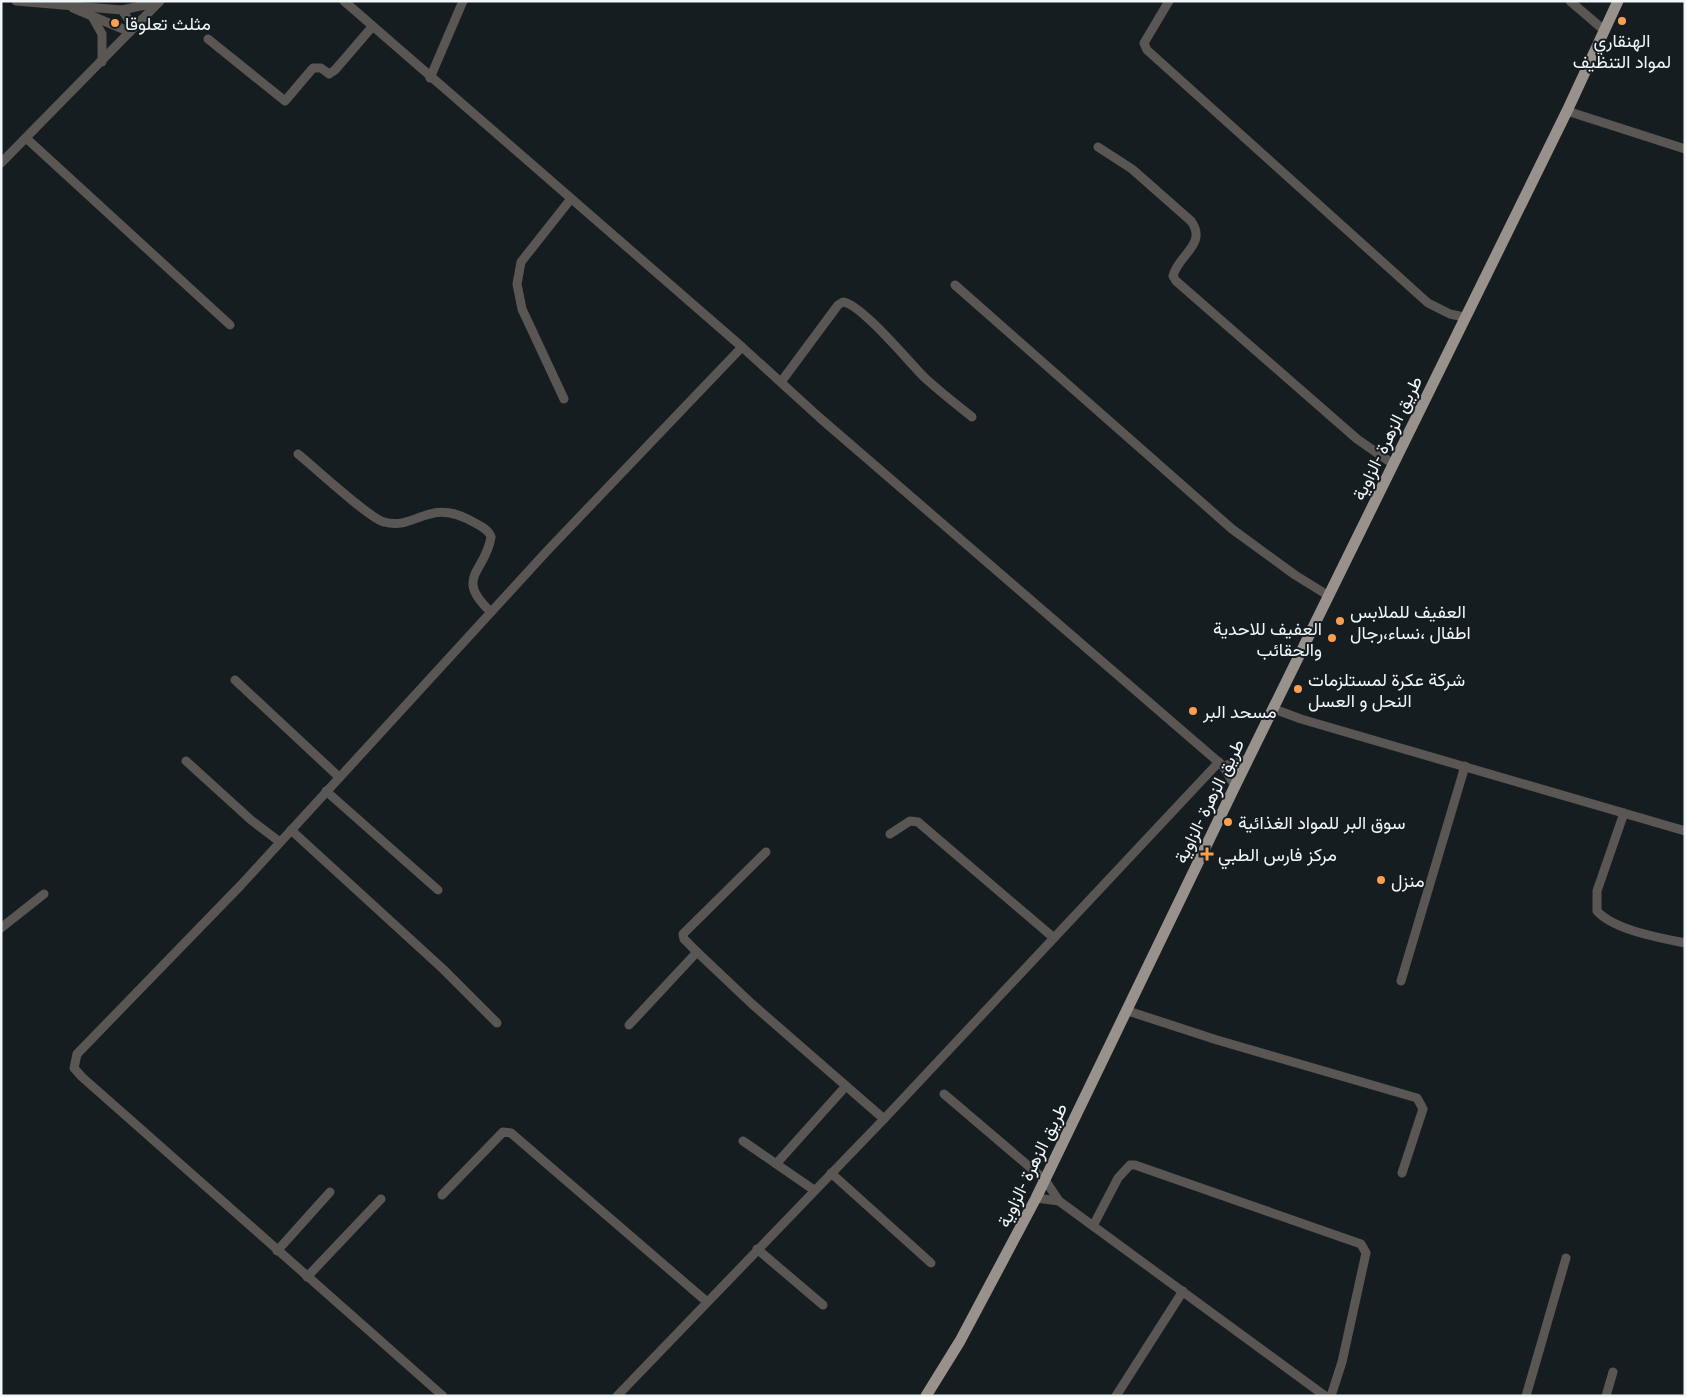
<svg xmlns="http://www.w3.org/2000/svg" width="1686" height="1397" viewBox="0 0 1686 1397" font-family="Roboto,Vazirmatn,sans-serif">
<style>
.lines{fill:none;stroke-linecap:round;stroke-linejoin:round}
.minor{stroke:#5a5654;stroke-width:9}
.major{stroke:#98918c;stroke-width:11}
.poi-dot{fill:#fa9f4e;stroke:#161d21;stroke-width:2}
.labels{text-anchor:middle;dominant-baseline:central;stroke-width:4;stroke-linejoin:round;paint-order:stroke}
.poi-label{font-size:18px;fill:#f1f6f9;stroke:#161d21;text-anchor:start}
.street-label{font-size:18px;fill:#f1f6f9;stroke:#161d21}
</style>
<rect width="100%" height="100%" fill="#161d21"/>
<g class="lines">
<g class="minor">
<path d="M 16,1 L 122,10 L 159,2"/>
<path d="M 344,1 L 742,347 L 820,418 L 1223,766 L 1235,786"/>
<path d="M 1169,1 L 1144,43 L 1147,50 L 1428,303 L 1450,314 L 1464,317"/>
<path d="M 1570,1 L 1605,31"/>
<path d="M 73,8 L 130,32"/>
<path d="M 122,10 L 134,28"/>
<path d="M 93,18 L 102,34 L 102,62"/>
<path d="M 208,39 L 285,101 L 313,68 L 321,68 L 329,74 L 335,70 L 372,27"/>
<path d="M 430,78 L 463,1"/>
<path d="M 1567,111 L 1685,149"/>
<path d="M 26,138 L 230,325"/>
<path d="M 1098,147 L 1132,169 L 1191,221 C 1208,244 1178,255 1173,276 L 1176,281 L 1357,439 L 1393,464"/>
<path d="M 1,163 L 160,1"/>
<path d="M 955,285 L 1232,529 L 1295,575 L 1329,596"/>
<path d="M 781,382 L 838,305 L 843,302 C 860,303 909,362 924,377 C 939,391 956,404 972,417"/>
<path d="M 564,399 L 522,309 L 517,284 L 521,262 L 570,200"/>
<path d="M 298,454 C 313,466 370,519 384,522 C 418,531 428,495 475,523 C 481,526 489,530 491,537 C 486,572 453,577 491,612"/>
<path d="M 235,680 L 339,777"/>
<path d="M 1274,709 L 1301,719 L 1685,831"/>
<path d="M 186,761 L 251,820 L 280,842"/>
<path d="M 1223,766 L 1248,759"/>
<path d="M 326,791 L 438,890"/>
<path d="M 1624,813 L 1597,891 L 1597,911 C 1614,930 1660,938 1685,943"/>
<path d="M 291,830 L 443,969 L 497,1023"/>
<path d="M 890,834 L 910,821 L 918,822 L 1054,938"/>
<path d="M 1,928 L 44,894"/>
<path d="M 697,952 L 684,939 L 683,934 L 766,852"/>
<path d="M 1401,981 L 1465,766"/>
<path d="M 1128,1011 L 1217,1040 L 1417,1098 L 1423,1109 L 1402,1173"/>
<path d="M 629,1025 L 697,952 L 752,1004 L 884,1119"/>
<path d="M 944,1094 L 1045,1180 L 1059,1201 L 1325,1396"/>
<path d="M 743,1141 L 814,1190"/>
<path d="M 776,1164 L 846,1086"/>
<path d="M 831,1173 L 931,1263"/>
<path d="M 442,1195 L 503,1132 L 511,1133 L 706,1301"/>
<path d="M 1036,1198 L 1059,1201"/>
<path d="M 1093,1226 L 1118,1178 L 1130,1165 L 1135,1165 L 1361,1244 L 1366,1253 L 1342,1362 L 1331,1396"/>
<path d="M 757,1249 L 823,1305"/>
<path d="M 277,1251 L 330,1192"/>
<path d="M 307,1277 L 381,1199"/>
<path d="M 443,1396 L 82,1077 L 74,1068 L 77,1054 L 241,885 L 547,551 L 742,347"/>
<path d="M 617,1396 L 884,1119 L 1219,762"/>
<path d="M 1116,1396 L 1183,1291"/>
<path d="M 1526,1396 L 1566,1258"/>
<path d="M 1606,1396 L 1613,1372"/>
</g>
<path class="major" d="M 926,1396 L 960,1341 L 1036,1198 L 1235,786 L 1567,111 L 1618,1"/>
</g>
<g class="poi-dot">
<circle cx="1622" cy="21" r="5"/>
<circle cx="115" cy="23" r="5"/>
<circle cx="1340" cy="621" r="5"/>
<circle cx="1332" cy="638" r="5"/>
<circle cx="1298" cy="689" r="5"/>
<circle cx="1193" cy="711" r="5"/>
<circle cx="1228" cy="822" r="5"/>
<path d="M1204.5 846.5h5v5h5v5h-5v5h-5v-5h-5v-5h5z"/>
<circle cx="1381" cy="880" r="5"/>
</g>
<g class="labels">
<g class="poi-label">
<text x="125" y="23">مثلث تعلوقا</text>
<text x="1622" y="40" text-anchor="middle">الهنقاري<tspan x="1622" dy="21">لمواد التنظيف</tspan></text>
<text x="1350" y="611">العفيف للملابس<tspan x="1350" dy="21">اطفال ،نساء،رجال</tspan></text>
<text x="1322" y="628" text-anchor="end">العفيف للاحدية<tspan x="1322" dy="21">والحقائب</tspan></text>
<text x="1308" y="679">شركة عكرة لمستلزمات<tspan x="1308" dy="21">النحل و العسل</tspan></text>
<text x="1203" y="711">مسحد البر</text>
<text x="1238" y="822">سوق البر للمواد الغذائية</text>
<text x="1218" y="854">مركز فارس الطبي</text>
<text x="1391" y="880">منزل</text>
</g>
<g class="street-label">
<text transform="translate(1387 438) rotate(-64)">طريق الزهرة -الزاوية</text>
<text transform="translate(1209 801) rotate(-64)">طريق الزهرة -الزاوية</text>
<text transform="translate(1032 1165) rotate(-64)">طريق الزهرة -الزاوية</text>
</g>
</g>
<rect width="1686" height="1397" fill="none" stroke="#f1f6f9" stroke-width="5"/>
</svg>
